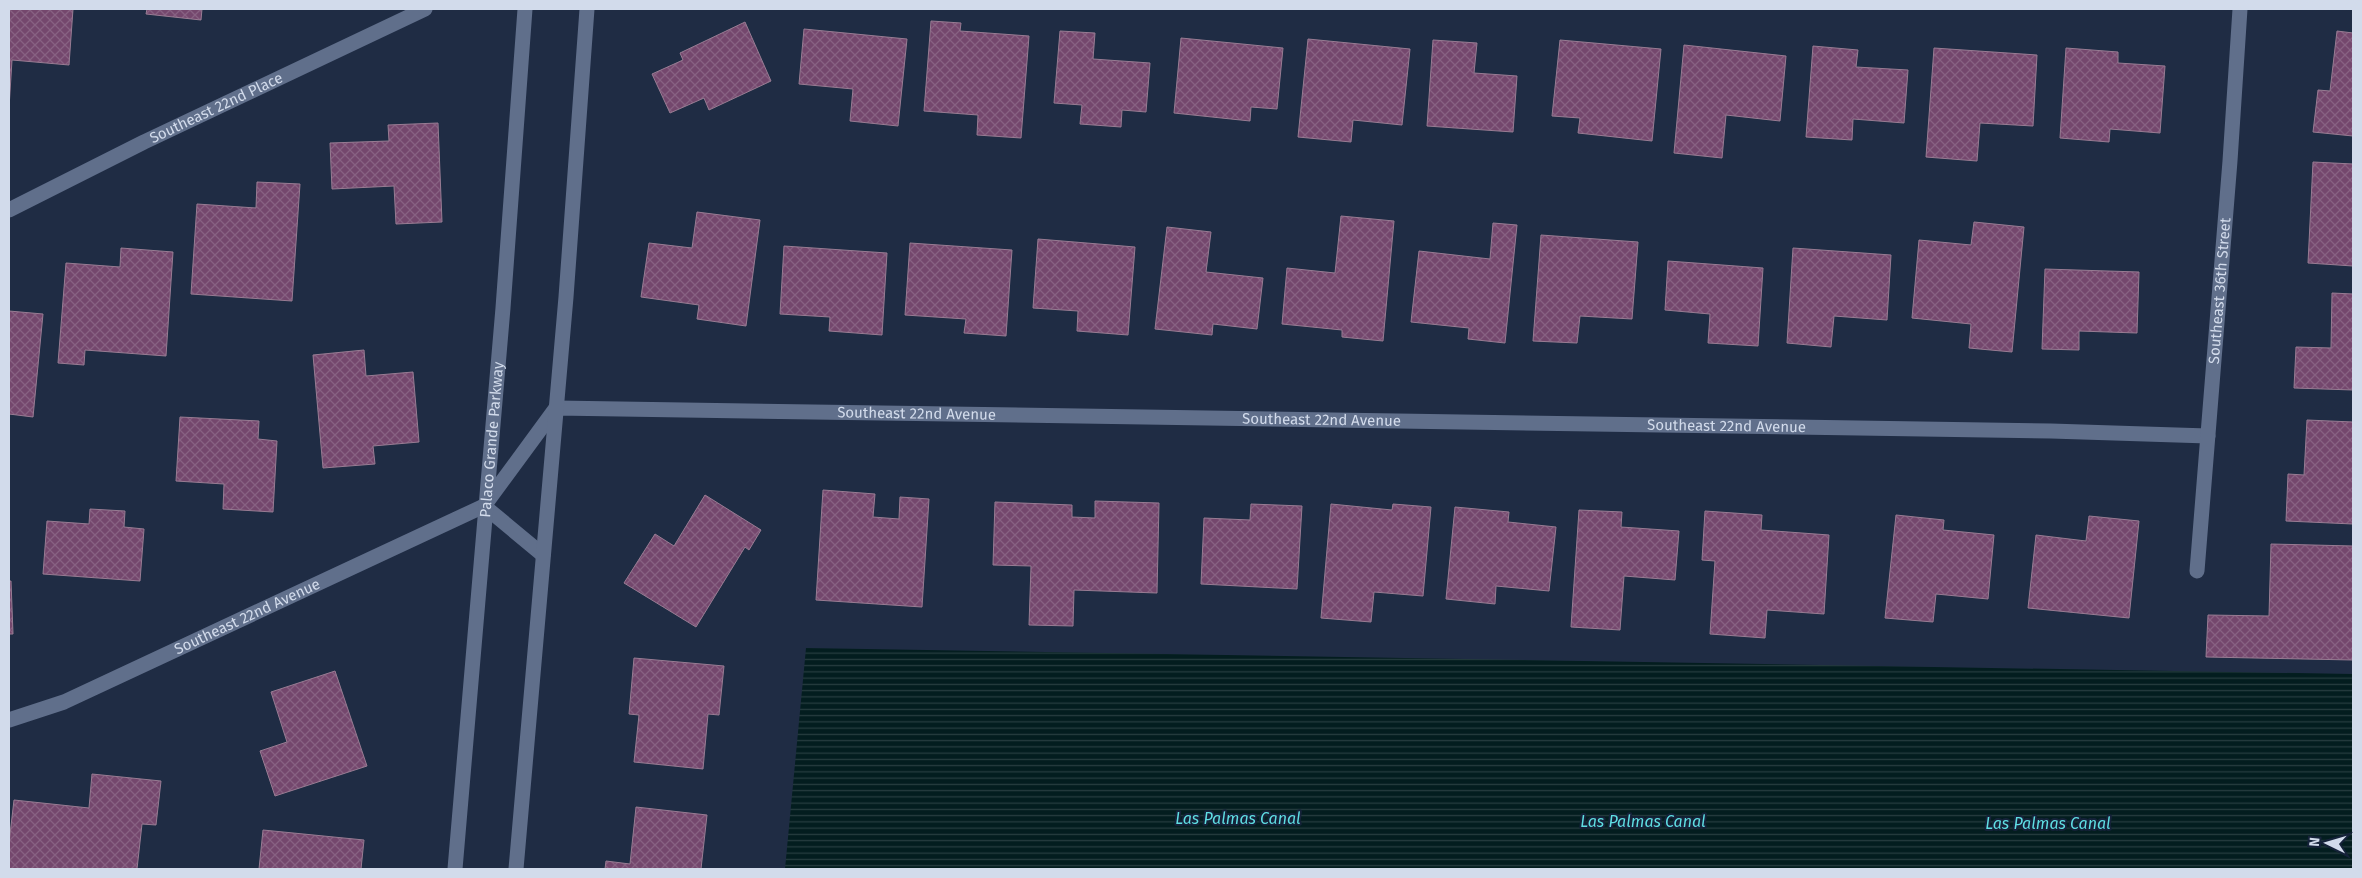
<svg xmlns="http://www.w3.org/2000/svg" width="2362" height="878" viewBox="0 0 2362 878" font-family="'Fira Sans',sans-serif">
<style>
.water{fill:url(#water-rules)}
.building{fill:url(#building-cross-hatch);stroke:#987c93}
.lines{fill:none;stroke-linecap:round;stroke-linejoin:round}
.minor{stroke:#606f8b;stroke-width:15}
.labels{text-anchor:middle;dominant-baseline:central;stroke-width:4;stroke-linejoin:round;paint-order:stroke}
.street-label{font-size:15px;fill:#d2dbeb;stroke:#152239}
.water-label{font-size:16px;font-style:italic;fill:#5fdee3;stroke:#152239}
</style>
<defs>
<pattern id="water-rules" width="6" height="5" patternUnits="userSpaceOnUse" patternTransform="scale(1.25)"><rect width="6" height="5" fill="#031d1f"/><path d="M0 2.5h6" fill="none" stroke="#273d40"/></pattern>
<pattern id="building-cross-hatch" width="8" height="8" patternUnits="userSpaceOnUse" patternTransform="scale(1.25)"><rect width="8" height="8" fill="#74476d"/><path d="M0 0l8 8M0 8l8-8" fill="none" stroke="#876182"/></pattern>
</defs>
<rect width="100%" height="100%" fill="#1f2c44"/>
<path class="water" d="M 806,648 L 2353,674 L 2353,869 L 785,869 Z"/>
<g class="building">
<path d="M 9,9 L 73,9 L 69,65 L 12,60 L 9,108 Z"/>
<path d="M 147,9 L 202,9 L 201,20 L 146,14 Z"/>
<path d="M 931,21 L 961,23 L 960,31 L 1029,36 L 1021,138 L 977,135 L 978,115 L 924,111 Z"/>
<path d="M 745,22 L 771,81 L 709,110 L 704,98 L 670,113 L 652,74 L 683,60 L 680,53 Z"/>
<path d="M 804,29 L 907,39 L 898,126 L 850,121 L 853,89 L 799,84 Z"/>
<path d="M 1060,31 L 1095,33 L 1093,59 L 1150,63 L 1146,112 L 1122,110 L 1121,127 L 1080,124 L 1082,105 L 1054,103 Z"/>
<path d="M 2337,31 L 2353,33 L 2353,136 L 2313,132 L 2318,90 L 2330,91 Z"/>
<path d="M 1181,38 L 1283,48 L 1277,109 L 1251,107 L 1250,121 L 1174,113 Z"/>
<path d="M 1308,39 L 1410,49 L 1402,125 L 1353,120 L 1351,142 L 1298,137 Z"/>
<path d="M 1433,40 L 1477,43 L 1474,73 L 1517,76 L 1513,132 L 1427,126 Z"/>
<path d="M 1560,40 L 1661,49 L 1652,141 L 1578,133 L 1580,118 L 1552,116 Z"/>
<path d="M 1684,45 L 1786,56 L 1780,121 L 1726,115 L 1722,158 L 1674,153 Z"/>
<path d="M 1813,46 L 1858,50 L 1856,67 L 1908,70 L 1904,123 L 1853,119 L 1852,140 L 1806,137 Z"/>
<path d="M 1934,48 L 2037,55 L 2033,126 L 1980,123 L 1977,161 L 1926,157 Z"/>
<path d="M 2066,48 L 2118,52 L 2118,63 L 2165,66 L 2160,133 L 2110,129 L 2109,142 L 2060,138 Z"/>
<path d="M 438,123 L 442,222 L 396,224 L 394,186 L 332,189 L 330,143 L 389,141 L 388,125 Z"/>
<path d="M 2313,162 L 2353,164 L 2353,266 L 2308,263 Z"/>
<path d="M 257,182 L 300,184 L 292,301 L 191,294 L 197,204 L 256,208 Z"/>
<path d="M 697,212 L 760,220 L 746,326 L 697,319 L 699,305 L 641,297 L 649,243 L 692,248 Z"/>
<path d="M 1341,216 L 1394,221 L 1383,341 L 1342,337 L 1342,330 L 1282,324 L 1287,268 L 1335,273 Z"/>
<path d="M 1974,222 L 2024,227 L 2012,352 L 1969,348 L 1971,324 L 1912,318 L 1919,240 L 1971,245 Z"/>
<path d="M 1493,223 L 1517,225 L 1505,343 L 1468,339 L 1469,328 L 1411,322 L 1419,251 L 1490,259 Z"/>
<path d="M 1167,227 L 1211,232 L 1206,272 L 1263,278 L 1257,329 L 1213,324 L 1212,335 L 1155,329 Z"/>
<path d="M 1541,235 L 1638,242 L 1632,319 L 1580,316 L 1577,343 L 1533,341 Z"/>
<path d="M 1038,239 L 1135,247 L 1128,335 L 1077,331 L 1078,311 L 1033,308 Z"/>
<path d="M 910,243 L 1012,250 L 1006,336 L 964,333 L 966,319 L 905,315 Z"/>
<path d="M 784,246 L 887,253 L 882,335 L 829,331 L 830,317 L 780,314 Z"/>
<path d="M 121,248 L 173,252 L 166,356 L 85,350 L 84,365 L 58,363 L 66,263 L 120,267 Z"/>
<path d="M 1793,248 L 1891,255 L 1887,320 L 1834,316 L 1831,347 L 1787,343 Z"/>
<path d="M 1668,261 L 1763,268 L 1758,346 L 1708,343 L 1710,314 L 1665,310 Z"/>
<path d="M 2045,269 L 2139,272 L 2137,333 L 2079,331 L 2079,350 L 2042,349 Z"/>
<path d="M 2332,293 L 2353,294 L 2353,390 L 2294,388 L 2296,347 L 2331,348 Z"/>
<path d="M 9,311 L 43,314 L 33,417 L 9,414 Z"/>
<path d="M 364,350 L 366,376 L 413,372 L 419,442 L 373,446 L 375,464 L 323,468 L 313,355 Z"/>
<path d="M 180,417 L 259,421 L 258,439 L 277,441 L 273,512 L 223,509 L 224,484 L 176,481 Z"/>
<path d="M 2307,420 L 2353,422 L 2353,524 L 2286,521 L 2288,474 L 2304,475 Z"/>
<path d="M 823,490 L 875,494 L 873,517 L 899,519 L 900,497 L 929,499 L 922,607 L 816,600 Z"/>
<path d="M 705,495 L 761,530 L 749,550 L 745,547 L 696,627 L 624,583 L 655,534 L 674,546 Z"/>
<path d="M 1095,501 L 1159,503 L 1157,593 L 1074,590 L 1073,626 L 1029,625 L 1031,566 L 993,565 L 995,502 L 1072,505 L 1072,517 L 1095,518 Z"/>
<path d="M 1251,504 L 1302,506 L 1297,589 L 1201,584 L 1204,518 L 1250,520 Z"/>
<path d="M 1331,504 L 1392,510 L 1393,504 L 1431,507 L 1423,596 L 1374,592 L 1371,622 L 1321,618 Z"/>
<path d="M 1455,507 L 1509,512 L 1508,522 L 1556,527 L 1549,591 L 1496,586 L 1495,604 L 1446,599 Z"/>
<path d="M 90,509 L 125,511 L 124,527 L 144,529 L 140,581 L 43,574 L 47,521 L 89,524 Z"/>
<path d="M 1579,510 L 1622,512 L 1621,527 L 1679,531 L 1675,580 L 1624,576 L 1620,630 L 1571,627 Z"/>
<path d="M 1705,511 L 1762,515 L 1761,530 L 1829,535 L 1824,614 L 1767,610 L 1765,638 L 1710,634 L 1715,561 L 1702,560 Z"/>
<path d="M 1896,515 L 1944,520 L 1943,530 L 1994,535 L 1988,599 L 1936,594 L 1933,622 L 1885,618 Z"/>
<path d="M 2089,516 L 2139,521 L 2129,618 L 2028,608 L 2036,535 L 2086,541 Z"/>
<path d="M 2271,544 L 2353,546 L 2353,660 L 2206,657 L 2208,615 L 2269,616 Z"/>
<path d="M 9,581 L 11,581 L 13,634 L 9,634 Z"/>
<path d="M 634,658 L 724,666 L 719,715 L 708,714 L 703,769 L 634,762 L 639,715 L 629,714 Z"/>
<path d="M 335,671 L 367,766 L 275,796 L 260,751 L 287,742 L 271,692 Z"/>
<path d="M 92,774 L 161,781 L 156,825 L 142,824 L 137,869 L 9,869 L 9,843 L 14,800 L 89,808 Z"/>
<path d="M 636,807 L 707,815 L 701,869 L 605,869 L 606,861 L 630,864 Z"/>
<path d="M 263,830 L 364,840 L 361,869 L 259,869 Z"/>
</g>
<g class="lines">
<g class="minor">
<path id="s1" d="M 9,210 L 144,142 L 425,9"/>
<path id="s2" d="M 543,555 L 484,506 L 556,408 L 2051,431 L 2208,436"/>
<path id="s3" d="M 2197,571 L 2230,161 L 2240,9"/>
<path id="s4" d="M 9,720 L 64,702 L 484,506"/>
<path id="s5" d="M 455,869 L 503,308 L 525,9"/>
<path d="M 516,869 L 566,297 L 587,9"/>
</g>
</g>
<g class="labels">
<g class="street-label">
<text stroke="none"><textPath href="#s1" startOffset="231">Southeast 22nd Place</textPath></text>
<text stroke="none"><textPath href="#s3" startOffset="281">Southeast 36th Street</textPath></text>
<text stroke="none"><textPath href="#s2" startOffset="559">Southeast 22nd Avenue</textPath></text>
<text stroke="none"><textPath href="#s2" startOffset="964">Southeast 22nd Avenue</textPath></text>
<text stroke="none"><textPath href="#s2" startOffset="1369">Southeast 22nd Avenue</textPath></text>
<text stroke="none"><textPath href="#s5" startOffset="431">Palaco Grande Parkway</textPath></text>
<text stroke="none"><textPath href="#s4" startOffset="260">Southeast 22nd Avenue</textPath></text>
</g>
<g class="water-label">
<text x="1238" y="818">Las Palmas Canal</text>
<text x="1643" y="821">Las Palmas Canal</text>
<text x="2048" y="823">Las Palmas Canal</text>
</g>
</g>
<rect width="2362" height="878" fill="none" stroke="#d2dbeb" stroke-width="20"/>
<g transform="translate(2327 843) rotate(275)" stroke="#152239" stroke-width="4" paint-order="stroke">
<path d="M0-4L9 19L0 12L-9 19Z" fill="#d2dbeb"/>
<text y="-8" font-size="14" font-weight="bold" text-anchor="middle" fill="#d2dbeb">N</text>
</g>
</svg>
